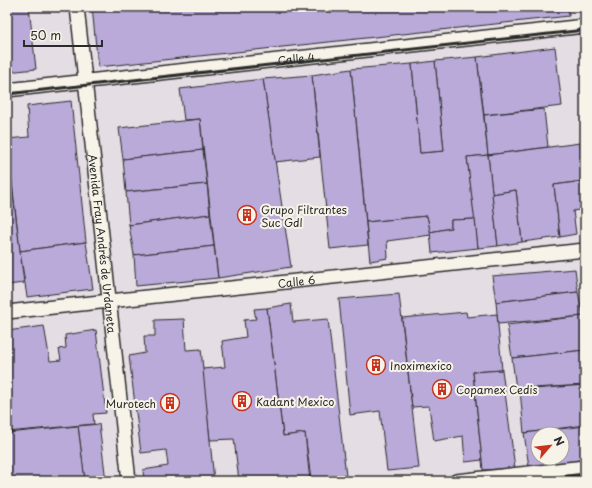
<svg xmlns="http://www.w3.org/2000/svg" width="592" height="488" viewBox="0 0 592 488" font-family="'Playpen Sans',sans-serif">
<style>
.building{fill:#b9aada;stroke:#2b2b2b;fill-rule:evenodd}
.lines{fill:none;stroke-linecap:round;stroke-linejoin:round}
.minor-casing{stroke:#2b2b2b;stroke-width:16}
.minor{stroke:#f7f3e8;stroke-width:13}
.rail{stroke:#2b2b2b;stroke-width:3}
.labels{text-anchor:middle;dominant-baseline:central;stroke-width:4;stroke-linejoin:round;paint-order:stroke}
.street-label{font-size:11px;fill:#2b2b2b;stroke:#f7f3e8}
.poi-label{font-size:11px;fill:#2b2b2b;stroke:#f7f3e8;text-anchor:start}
</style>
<rect width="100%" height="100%" fill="#e4dde4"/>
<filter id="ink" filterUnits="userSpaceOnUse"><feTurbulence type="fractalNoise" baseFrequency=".025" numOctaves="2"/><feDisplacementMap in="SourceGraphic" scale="8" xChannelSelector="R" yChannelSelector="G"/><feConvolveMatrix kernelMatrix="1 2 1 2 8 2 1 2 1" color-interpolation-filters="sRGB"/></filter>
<g filter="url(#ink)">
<g class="building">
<path d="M 7,7 L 29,7 L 36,69 L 7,72 Z"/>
<path d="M 92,7 L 568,7 L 569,16 L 98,67 Z"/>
<path d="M 555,47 L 562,106 L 484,115 L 477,57 Z"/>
<path d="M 477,57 L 488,155 L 467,157 L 475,219 L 451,220 L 451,228 L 430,232 L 427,216 L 366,222 L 351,69 L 412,64 L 420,153 L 444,151 L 435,61 Z"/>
<path d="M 435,61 L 444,151 L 420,153 L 412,64 Z"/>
<path d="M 351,69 L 368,245 L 330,249 L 312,75 Z"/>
<path d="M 312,75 L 320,157 L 275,162 L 263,79 Z"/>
<path d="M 263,79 L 291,267 L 218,278 L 200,119 L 184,120 L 180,89 Z"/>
<path d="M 71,101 L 86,242 L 20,251 L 7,139 L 29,137 L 27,106 Z"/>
<path d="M 544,109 L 548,147 L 488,155 L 484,115 Z"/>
<path d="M 200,119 L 203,150 L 123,159 L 119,128 Z"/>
<path d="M 580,143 L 583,181 L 554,185 L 560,237 L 522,242 L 516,190 L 492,194 L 488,155 Z"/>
<path d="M 7,146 L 24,283 L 7,285 Z"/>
<path d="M 203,150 L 207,184 L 126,192 L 123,159 Z"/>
<path d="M 488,155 L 498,246 L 478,248 L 467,157 Z"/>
<path d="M 583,181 L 585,209 L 573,211 L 576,234 L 560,237 L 554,185 Z"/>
<path d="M 207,184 L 210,214 L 129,225 L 126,192 Z"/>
<path d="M 516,190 L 522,242 L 498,246 L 492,194 Z"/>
<path d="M 210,214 L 214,246 L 134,255 L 129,225 Z"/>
<path d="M 427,216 L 431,235 L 387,241 L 388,258 L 370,261 L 366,222 Z"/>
<path d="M 475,219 L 478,248 L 432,253 L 430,232 L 451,228 L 451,220 Z"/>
<path d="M 86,242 L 93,289 L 27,297 L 20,251 Z"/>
<path d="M 214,246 L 218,278 L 136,286 L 134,255 Z"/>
<path d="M 575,269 L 578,292 L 496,302 L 492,276 Z"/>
<path d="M 578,292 L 583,316 L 498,324 L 496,302 Z"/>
<path d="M 399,294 L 419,468 L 387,471 L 380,411 L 350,415 L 339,299 Z"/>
<path d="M 291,304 L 293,322 L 328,319 L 346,476 L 311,480 L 305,433 L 283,436 L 267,308 Z"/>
<path d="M 267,308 L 283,436 L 305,433 L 310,481 L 239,481 L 234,439 L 210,440 L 202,369 L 225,367 L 222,341 L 246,337 L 244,320 L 256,319 L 254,309 Z"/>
<path d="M 466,312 L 467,317 L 497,314 L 502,370 L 473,372 L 482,460 L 465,462 L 463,436 L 434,441 L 429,406 L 412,407 L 402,318 Z"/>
<path d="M 583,316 L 585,350 L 512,358 L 507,325 Z"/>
<path d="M 184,319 L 186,350 L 201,349 L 214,481 L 144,481 L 143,470 L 168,466 L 166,450 L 141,453 L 129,356 L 145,353 L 144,336 L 155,336 L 155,320 Z"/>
<path d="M 44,326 L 50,361 L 61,360 L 59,349 L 66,348 L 65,335 L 96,330 L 106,413 L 93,414 L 94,424 L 7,432 L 7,331 Z"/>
<path d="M 585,350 L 585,385 L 516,389 L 512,358 Z"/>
<path d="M 502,370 L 515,468 L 483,470 L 473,372 Z"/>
<path d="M 585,385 L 585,425 L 524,433 L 520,390 Z"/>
<path d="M 99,424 L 106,481 L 85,481 L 78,426 Z"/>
<path d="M 78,426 L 85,481 L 7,481 L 7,433 Z"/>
<path d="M 585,426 L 585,461 L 529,467 L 524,433 ZM 538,434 L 562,434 L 562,458 L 538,458 Z"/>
</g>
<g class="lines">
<g class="minor-casing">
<g id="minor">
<path id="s1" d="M 77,7 L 129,481"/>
<path id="s2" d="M 7,90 L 585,26"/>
<path id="s3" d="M 7,312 L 585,250"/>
<path d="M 456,481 L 585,467"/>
</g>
</g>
<use href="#minor" class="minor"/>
<g class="rail">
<path d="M 7,94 L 585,30"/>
<path d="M 523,481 L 585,474"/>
</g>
</g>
</g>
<defs>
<g id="building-ring" transform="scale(1)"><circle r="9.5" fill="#f7f3e8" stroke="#c8321e" stroke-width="1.5"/><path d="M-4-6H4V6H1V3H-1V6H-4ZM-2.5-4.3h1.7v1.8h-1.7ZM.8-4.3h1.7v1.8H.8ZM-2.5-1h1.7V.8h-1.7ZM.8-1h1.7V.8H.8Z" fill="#c8321e"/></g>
</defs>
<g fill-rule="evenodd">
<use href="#building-ring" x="247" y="215"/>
<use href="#building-ring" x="376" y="365"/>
<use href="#building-ring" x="442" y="389"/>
<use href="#building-ring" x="242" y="401"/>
<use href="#building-ring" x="170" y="403"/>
</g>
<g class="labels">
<g class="street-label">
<text stroke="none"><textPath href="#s2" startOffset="291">Calle 4</textPath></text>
<text stroke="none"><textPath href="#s1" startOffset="238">Avenida Fray Andrés de Urdaneta</textPath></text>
<text stroke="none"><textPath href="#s3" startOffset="291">Calle 6</textPath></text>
</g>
<g class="poi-label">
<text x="261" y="209">Grupo Filtrantes<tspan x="261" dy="13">Suc Gdl</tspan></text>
<text x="390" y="365">Inoximexico</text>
<text x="456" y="389">Copamex Cedis</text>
<text x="256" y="401">Kadant Mexico</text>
<text x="156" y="403" text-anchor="end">Murotech</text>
</g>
</g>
<rect width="592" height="488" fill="none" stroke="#f7f3e8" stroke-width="24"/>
<rect x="12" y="12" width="568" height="464" fill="none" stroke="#2b2b2b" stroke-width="1.5" filter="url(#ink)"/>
<g transform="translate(550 446) rotate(62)"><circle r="19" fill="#f7f3e8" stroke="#a5a39c"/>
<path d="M0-3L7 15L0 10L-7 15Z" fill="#c8321e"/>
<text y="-6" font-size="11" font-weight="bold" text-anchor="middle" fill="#2b2b2b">N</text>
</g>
<path d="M24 40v6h78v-6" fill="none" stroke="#2b2b2b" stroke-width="2"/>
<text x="30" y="40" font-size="12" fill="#2b2b2b" stroke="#f7f3e8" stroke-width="3" paint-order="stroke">50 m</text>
</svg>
